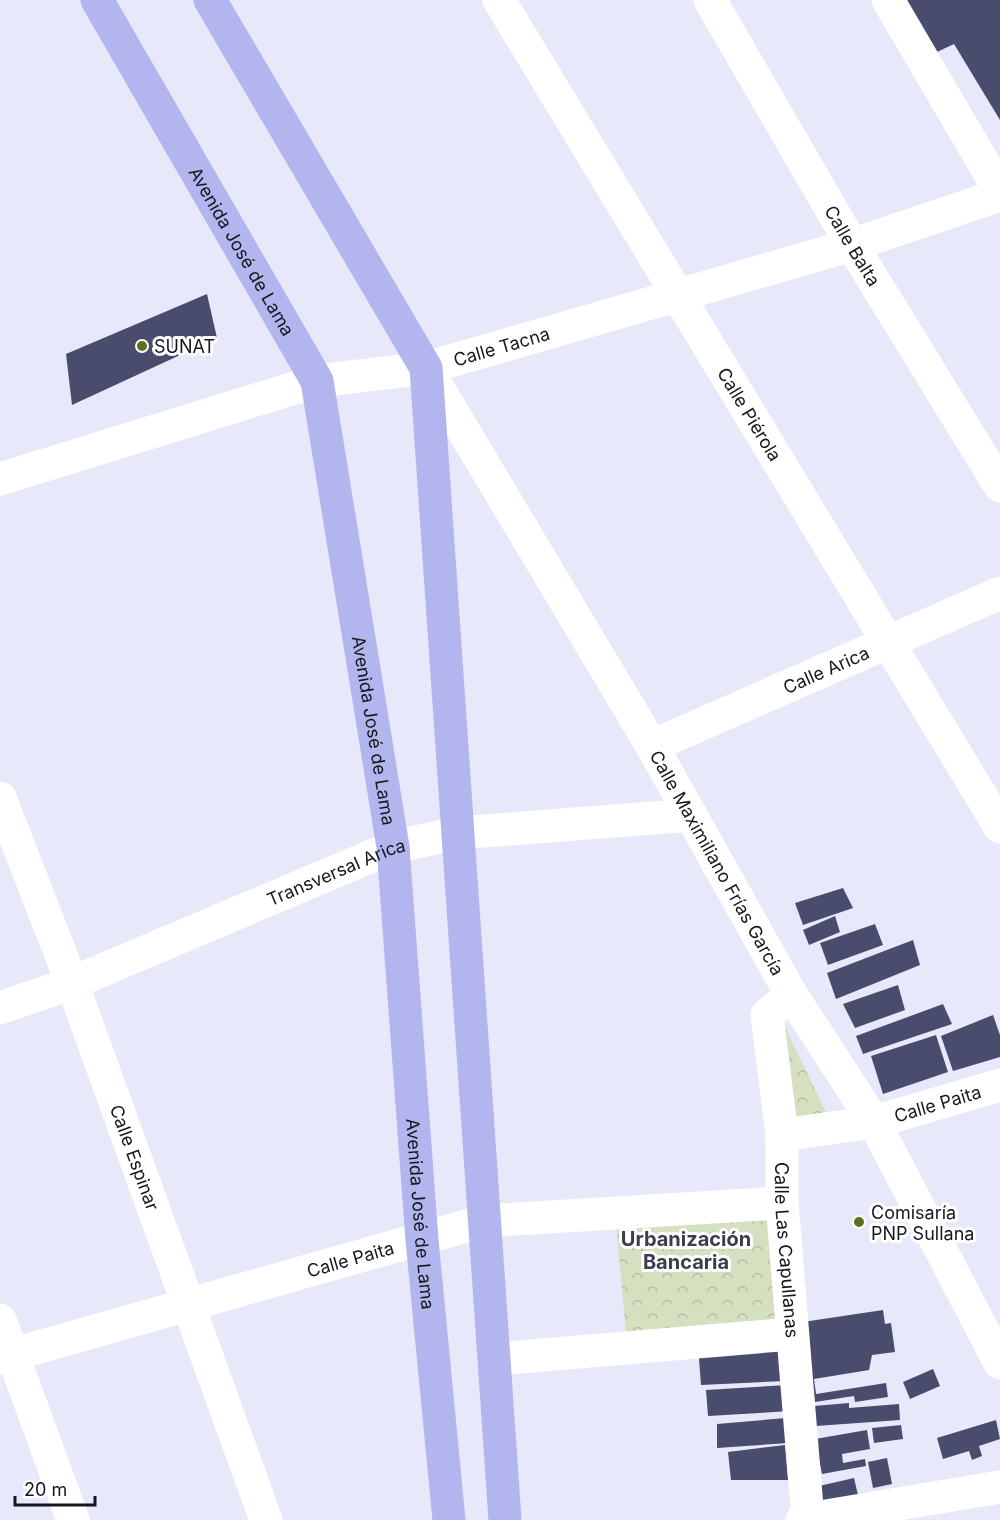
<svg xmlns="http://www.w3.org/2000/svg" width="1000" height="1520" viewBox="0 0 1000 1520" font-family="Inter,sans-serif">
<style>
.park{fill:url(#park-crowns)}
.building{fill:#494c6d}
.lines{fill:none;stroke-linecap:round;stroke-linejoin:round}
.minor{stroke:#fff;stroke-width:33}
.major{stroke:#b3b6ee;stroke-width:33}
.poi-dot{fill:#5c701f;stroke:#fff;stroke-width:2}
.labels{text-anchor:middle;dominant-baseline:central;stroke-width:6;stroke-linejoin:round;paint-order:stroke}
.street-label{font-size:18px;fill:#16171e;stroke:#fff}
.poi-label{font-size:18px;fill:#16171e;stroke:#fff;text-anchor:start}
.neighbourhood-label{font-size:20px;font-weight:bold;fill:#3b3d4f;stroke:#fff}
</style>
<defs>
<pattern id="park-crowns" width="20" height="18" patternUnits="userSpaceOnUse" patternTransform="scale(1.5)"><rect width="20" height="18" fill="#d5e0c0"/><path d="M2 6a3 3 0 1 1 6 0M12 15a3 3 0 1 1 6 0" fill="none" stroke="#b6bfa5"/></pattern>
</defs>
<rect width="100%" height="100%" fill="#e7e9fb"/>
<g class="park">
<path d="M 782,1021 L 826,1112 L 786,1123 Z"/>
<path d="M 767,1209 L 777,1331 L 627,1344 L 616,1223 Z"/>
</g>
<g class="building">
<path d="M 904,0 L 1000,0 L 1000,120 L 954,44 L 935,53 Z"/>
<path d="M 207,294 L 217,338 L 72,405 L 66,354 Z"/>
<path d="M 843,888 L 853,908 L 803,925 L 795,903 Z"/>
<path d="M 835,916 L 840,932 L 809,945 L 803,930 Z"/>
<path d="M 875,924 L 883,945 L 828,965 L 820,943 Z"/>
<path d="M 913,940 L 920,965 L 836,999 L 827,973 Z"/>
<path d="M 898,985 L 905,1010 L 855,1028 L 843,1004 Z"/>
<path d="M 943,1004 L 952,1024 L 863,1054 L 856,1036 Z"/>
<path d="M 993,1015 L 1000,1035 L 1000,1057 L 953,1071 L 941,1036 Z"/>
<path d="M 936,1035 L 948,1072 L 883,1094 L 871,1056 Z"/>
<path d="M 883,1310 L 885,1324 L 891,1323 L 895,1352 L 872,1355 L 869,1370 L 814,1379 L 816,1394 L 886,1383 L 888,1397 L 855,1402 L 854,1396 L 815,1402 L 803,1322 Z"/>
<path d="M 784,1338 L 785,1381 L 701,1385 L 698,1346 Z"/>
<path d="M 933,1369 L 940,1386 L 910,1399 L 903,1382 Z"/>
<path d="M 787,1385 L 791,1411 L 708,1416 L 706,1390 Z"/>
<path d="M 849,1403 L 849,1408 L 899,1404 L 900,1420 L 816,1426 L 814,1406 Z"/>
<path d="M 786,1418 L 788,1443 L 717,1448 L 717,1424 Z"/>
<path d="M 996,1420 L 1000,1439 L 979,1446 L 982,1456 L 972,1460 L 969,1451 L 943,1459 L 937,1438 Z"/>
<path d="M 901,1425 L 903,1439 L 874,1443 L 872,1428 Z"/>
<path d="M 867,1430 L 870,1449 L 842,1454 L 843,1463 L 865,1459 L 866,1466 L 822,1474 L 815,1439 Z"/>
<path d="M 785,1445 L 788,1480 L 731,1480 L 728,1452 Z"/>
<path d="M 887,1458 L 892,1484 L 873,1488 L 868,1462 Z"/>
<path d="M 854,1478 L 858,1495 L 823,1503 L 819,1486 Z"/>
</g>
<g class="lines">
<g class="minor">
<path id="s1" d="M 499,0 L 1000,827"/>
<path id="s2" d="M 710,0 L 852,245 L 1000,486"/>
<path d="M 888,0 L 1000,191"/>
<path id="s3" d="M 426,368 L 652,746 L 791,994 L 874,1122 L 1000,1363"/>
<path id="s4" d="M 0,479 L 317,381 L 426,368 L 852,245 L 1000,195"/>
<path id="s5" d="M 652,746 L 1000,593"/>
<path id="s6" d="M 0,798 L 72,983 L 266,1520"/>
<path id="s7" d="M 791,994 L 767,1015 L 782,1135 L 782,1203 L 808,1520"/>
<path id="s8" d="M 0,1008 L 72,983 L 393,847 L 458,833 L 691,815"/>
<path id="s9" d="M 782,1135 L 874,1122 L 1000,1085"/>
<path d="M 0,1320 L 73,1520"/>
<path id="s10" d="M 0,1358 L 484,1221 L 782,1203"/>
<path d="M 494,1359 L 792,1334"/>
<path d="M 802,1520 L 1000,1487"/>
</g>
<g class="major">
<path id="s11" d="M 97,0 L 317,381 L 393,847 L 422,1240 L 449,1520"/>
<path d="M 210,0 L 426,368 L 505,1520"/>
</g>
</g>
<g class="poi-dot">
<circle cx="142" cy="346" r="6"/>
<circle cx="859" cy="1222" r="6"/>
</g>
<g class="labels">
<g class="street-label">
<text stroke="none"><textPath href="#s2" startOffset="284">Calle Balta</textPath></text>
<text stroke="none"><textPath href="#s11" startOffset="290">Avenida José de Lama</textPath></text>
<text stroke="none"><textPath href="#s4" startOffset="520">Calle Tacna</textPath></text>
<text stroke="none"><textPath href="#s1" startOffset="484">Calle Piérola</textPath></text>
<text stroke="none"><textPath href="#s5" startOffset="190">Calle Arica</textPath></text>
<text stroke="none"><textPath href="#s11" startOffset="794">Avenida José de Lama</textPath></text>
<text stroke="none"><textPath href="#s3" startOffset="574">Calle Maximiliano Frías García</textPath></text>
<text stroke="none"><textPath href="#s8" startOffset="363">Transversal Arica</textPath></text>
<text stroke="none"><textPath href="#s9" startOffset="159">Calle Paita</textPath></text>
<text stroke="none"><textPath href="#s6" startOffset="384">Calle Espinar</textPath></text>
<text stroke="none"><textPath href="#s11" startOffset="1280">Avenida José de Lama</textPath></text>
<text stroke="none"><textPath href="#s7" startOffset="268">Calle Las Capullanas</textPath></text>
<text stroke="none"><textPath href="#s10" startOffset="364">Calle Paita</textPath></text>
</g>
<g class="poi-label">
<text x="154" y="346">SUNAT</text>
<text x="871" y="1212">Comisaría<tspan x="871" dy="21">PNP Sullana</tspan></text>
</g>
<g class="neighbourhood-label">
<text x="686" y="1239">Urbanización<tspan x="686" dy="23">Bancaria</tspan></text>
</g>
</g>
<path d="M15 1496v9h80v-9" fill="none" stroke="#16171e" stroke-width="3"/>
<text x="24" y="1496" font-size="18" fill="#16171e" stroke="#ffffff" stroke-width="4.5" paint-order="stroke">20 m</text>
</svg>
